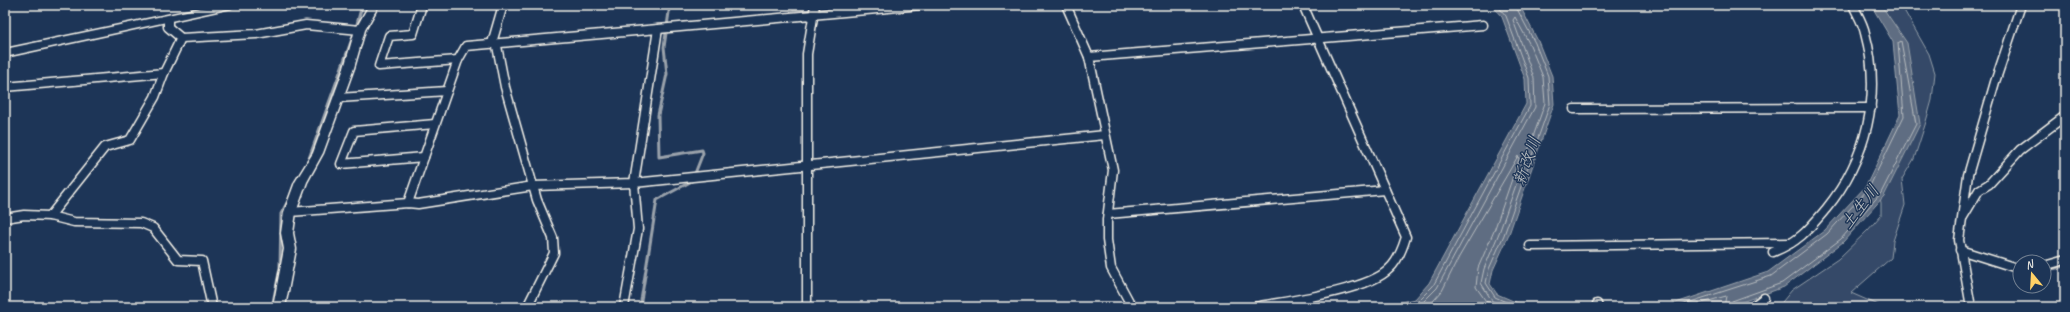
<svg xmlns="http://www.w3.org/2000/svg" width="2070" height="312" viewBox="0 0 2070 312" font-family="Caveat,'Klee One',sans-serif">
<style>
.green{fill:#354a67;stroke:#949ea8}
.water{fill:#5e6d82;stroke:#9aa2ab}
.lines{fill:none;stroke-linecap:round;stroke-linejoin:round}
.shore{stroke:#b8bcbf;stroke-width:1}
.stream{stroke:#9aa2ab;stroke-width:3}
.street-casing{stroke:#f4f1e8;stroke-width:11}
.secondary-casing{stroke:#f4f1e8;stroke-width:3}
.primary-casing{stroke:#f4f1e8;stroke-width:3}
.street{stroke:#1d3557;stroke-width:8}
.secondary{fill:#1d3557;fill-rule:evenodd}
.primary{fill:#1d3557;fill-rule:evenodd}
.labels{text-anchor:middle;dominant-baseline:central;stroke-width:3;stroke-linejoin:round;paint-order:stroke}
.water-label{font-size:17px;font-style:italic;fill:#c0c3c4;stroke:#1d3557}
</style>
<rect width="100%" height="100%" fill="#1d3557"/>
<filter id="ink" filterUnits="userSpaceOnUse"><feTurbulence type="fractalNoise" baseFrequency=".025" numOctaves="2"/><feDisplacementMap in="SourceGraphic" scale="8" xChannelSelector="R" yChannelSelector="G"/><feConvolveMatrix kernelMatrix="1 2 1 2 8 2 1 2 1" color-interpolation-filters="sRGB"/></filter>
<g filter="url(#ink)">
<path class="green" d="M 1878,5 L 1901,5 L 1929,54 L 1935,73 L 1932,100 L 1925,125 L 1914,159 L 1902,179 L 1905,205 L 1893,241 L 1891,258 L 1851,293 L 1883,307 L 1778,307 L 1792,290 L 1838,259 L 1868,230 L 1881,215 L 1881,203 L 1878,185 L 1911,123 L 1911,75 Z"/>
<g class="water">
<path d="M 1491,5 L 1518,5 L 1522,10 L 1538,41 L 1552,76 L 1554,104 L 1508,237 L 1493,270 L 1490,284 L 1497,294 L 1527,307 L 1377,307 L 1415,299 L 1429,283 L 1526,104 L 1525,79 L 1502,17 Z"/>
<path d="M 1871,5 L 1881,5 L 1907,43 L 1920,124 L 1884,196 L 1843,242 L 1784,287 L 1728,307 L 1664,307 L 1768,272 L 1824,231 L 1866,186 L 1900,115 L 1893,42 Z"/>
</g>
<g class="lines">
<g class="shore">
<path d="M 1515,5 L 1535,43 L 1548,76 L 1550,104 L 1504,235 L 1489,269 L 1486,283 L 1495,297 L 1517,307"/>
<path d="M 1395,307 L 1417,302 L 1433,286 L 1530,106 L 1529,78 L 1506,16 L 1497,5"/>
<path d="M 1418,307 L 1437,288 L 1535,107 L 1534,78 L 1513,20 L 1515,17 L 1530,45 L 1543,77 L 1545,103 L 1499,233 L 1484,269 L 1481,283 L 1492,301 L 1505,307"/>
<path d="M 1428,307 L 1442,291 L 1459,257 L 1518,156 L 1519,159 L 1494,231 L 1478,268 L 1476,287 L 1490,307"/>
<path d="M 1675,307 L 1771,276 L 1827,234 L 1869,188 L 1904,116 L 1898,43 L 1901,41 L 1916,124 L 1881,193 L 1841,239 L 1782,283 L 1732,301 L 1729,307"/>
<path d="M 1688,307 L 1726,296 L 1724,307"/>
</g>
<g class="stream">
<path d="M 356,28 L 362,5"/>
<path d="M 307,164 L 353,36"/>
<path d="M 2044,271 L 2065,266"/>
<path d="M 272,307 L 280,268 L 281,214 L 290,197"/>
<path d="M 640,307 L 657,200 L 692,181 L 703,153 L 702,150 L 659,157 L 658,115 L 667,74 L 664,47 L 670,5"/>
</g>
<g class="street-casing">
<g id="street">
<path d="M 422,5 L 413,34 L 389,36 L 379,66 L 458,60"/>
<path d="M 503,5 L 492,43 L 497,46 L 505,87 L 537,200 L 553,238 L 554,253 L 527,307"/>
<path d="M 1066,5 L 1089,57 L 1113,170 L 1107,220 L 1107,240 L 1111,268 L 1132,307"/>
<path d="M 658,29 L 921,5"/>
<path d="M 181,38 L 256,34 L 306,25 L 360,30"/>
<path d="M 1089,57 L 1483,25"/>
<path d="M 164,73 L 181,38 L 168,27 L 168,20"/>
<path d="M 5,87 L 164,73 L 155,97 L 130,140 L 105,147 L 50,216"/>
<path d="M 338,98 L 447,91"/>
<path d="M 1574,109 L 1871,108"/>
<path d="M 424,157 L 341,164 L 354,131 L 435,124"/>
<path d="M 408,203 L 458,60 L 466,46 L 658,29 L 634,183 L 638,229 L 624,307"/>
<path d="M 290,212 L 408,203 L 418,204 L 533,186 L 634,183 L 1105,135"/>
<path d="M 1108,214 L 1385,190"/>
<path d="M 1963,217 L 1979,190 L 1989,184 L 2020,150 L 2065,116"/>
<path d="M 5,218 L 24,215 L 50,216 L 74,222 L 141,223 L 153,228 L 178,260 L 202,261 L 212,307"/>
<path d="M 1530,246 L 1791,243"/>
<path d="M 1960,250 L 2020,269"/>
<path d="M 1773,252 C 1799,242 1809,229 1826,209 C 1867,159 1882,95 1865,33 C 1863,23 1857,14 1853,5"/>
<path d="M 2044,266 L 2065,260"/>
<path d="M 1597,304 L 1598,307"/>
<path d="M 807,307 L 807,54 L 815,5"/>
<path d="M 1255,307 C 1286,301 1368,291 1389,269 C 1397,262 1403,247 1406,237 L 1303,5"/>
<path d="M 1752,307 L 1764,298"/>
<path d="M 1971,307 L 1959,240 L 1968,175 L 1995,82 L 2021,5"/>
</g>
</g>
<g class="secondary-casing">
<path id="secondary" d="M 369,5 L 379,5 L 365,30 L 354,68 L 323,153 L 307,182 L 296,212 L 293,233 L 296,249 L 285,307 L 273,307 L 284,249 L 281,233 L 284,212 L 295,182 L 313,153 L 344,68 L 355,30 Z"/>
</g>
<g class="primary-casing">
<path id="primary" d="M 215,5 L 236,5 L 231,8 L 5,57 L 5,49 Z"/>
</g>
<use href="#street" class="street"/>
<use href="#secondary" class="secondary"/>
<use href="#primary" class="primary"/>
</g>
</g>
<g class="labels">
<g class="water-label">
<text transform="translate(1527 161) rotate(-70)">新改川</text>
<text transform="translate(1860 207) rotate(-52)">土生川</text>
</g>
</g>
<rect width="2070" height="312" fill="none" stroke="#1d3557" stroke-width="20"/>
<rect x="10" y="10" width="2050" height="292" fill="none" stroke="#f4f1e8" stroke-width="1.5" filter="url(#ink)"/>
<g transform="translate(2032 274) rotate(342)"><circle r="19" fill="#1d3557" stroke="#738091"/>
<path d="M0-3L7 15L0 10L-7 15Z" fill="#ffd166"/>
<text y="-6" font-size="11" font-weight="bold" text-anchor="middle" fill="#f4f1e8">N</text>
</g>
</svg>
